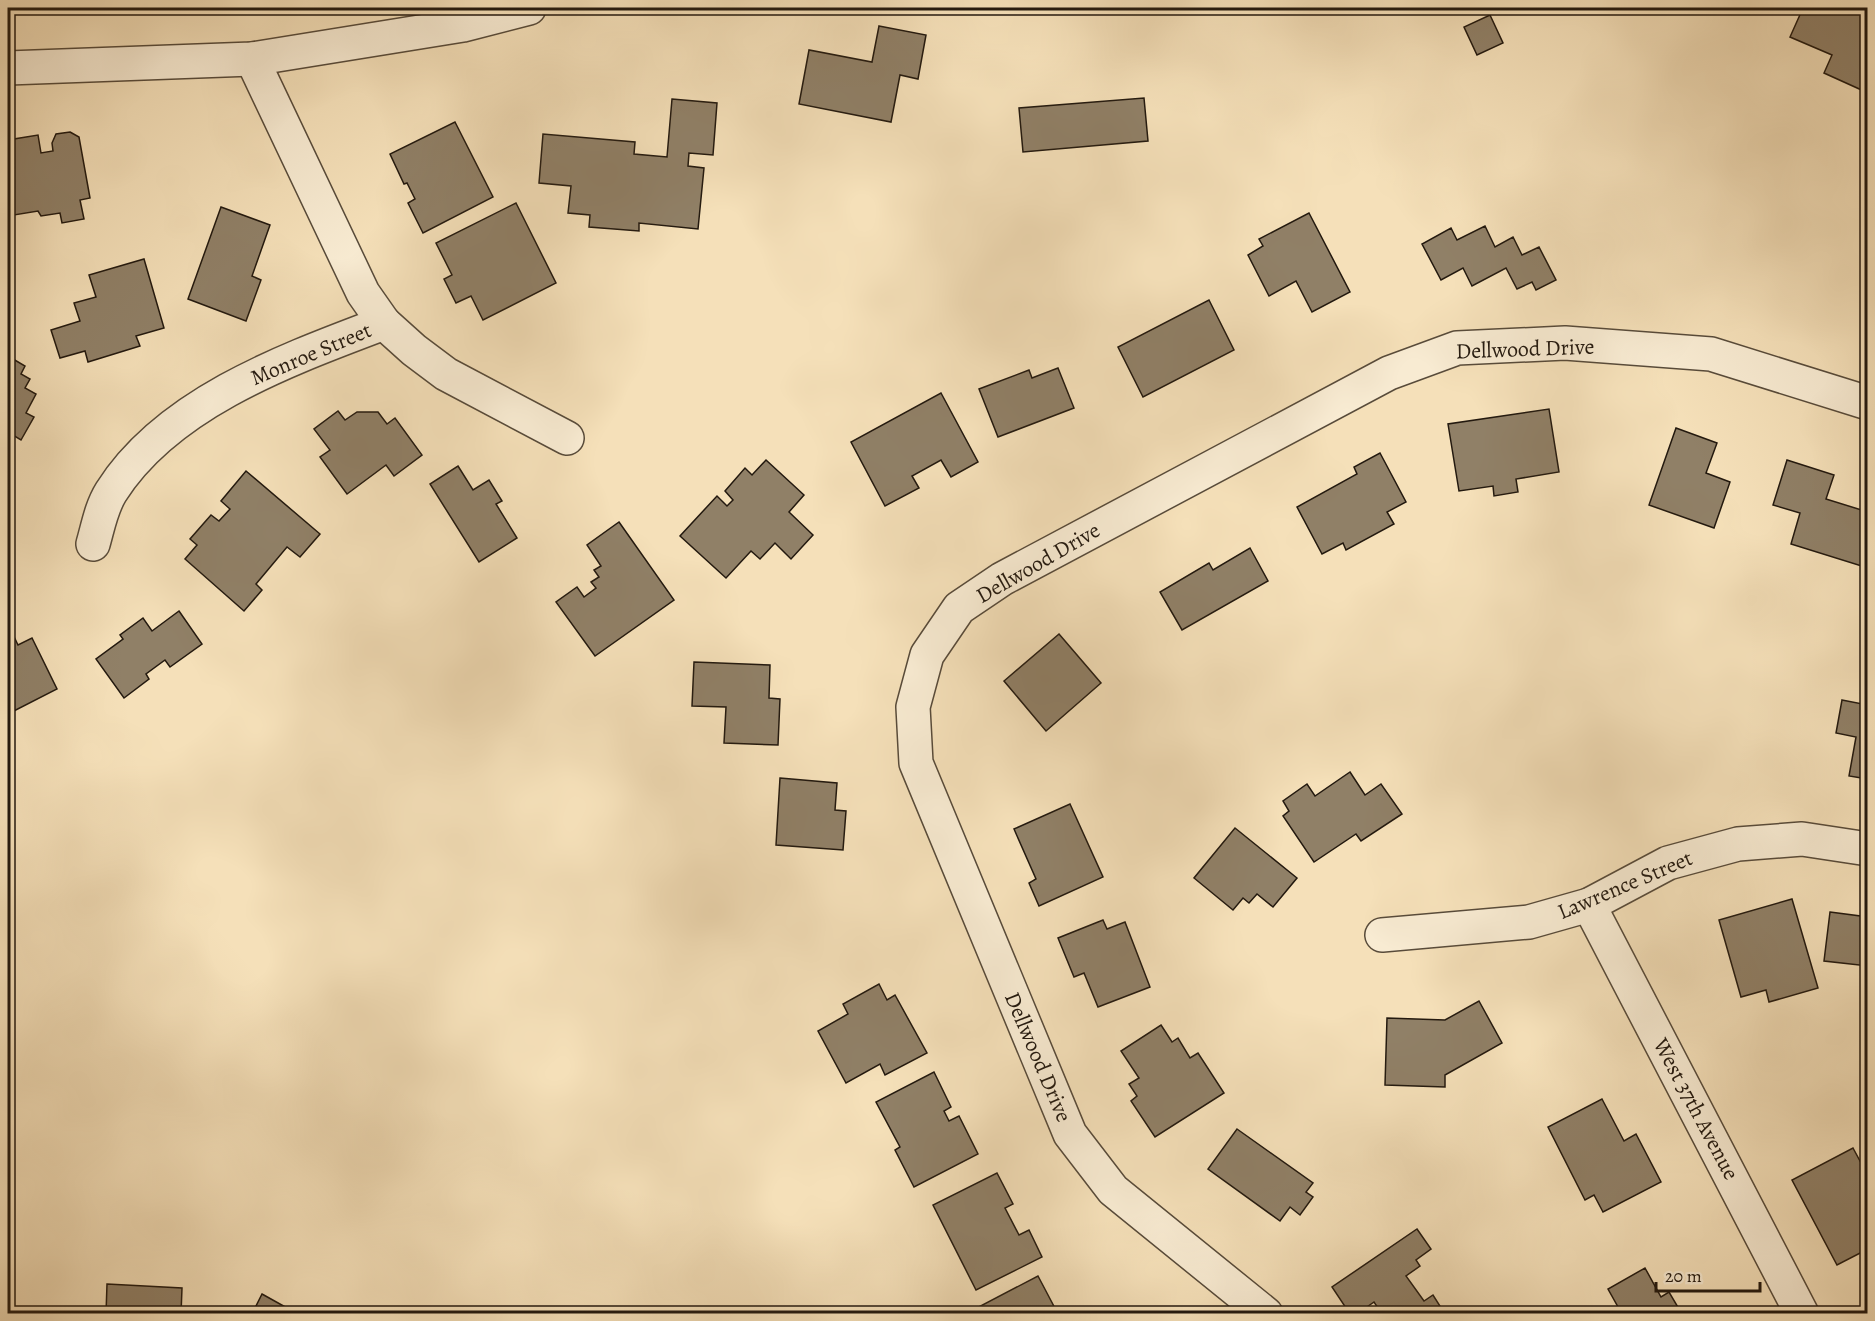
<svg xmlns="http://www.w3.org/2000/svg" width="1875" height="1321" viewBox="0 0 1875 1321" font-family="Alegreya,serif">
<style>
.building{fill:#908067;stroke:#23190f;stroke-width:1.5}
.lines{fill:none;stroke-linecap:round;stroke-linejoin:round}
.minor-casing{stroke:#584b3a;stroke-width:36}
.minor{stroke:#f8ebd2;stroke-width:33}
.labels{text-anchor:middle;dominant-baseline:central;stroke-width:5;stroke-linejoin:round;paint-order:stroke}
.street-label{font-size:22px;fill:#23190f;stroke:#f8ebd2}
</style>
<rect width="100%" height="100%" fill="#f5e0b9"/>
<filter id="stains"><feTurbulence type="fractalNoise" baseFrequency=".00333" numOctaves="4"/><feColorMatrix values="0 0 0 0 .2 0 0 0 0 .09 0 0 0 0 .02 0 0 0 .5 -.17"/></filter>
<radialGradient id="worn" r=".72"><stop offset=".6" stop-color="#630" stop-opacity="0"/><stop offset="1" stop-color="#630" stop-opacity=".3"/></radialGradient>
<g class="building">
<path d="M 1803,8 L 1868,8 L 1866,92 L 1824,73 L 1832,55 L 1790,37 Z"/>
<path d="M 1490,15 L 1503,43 L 1477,55 L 1464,27 Z"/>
<path d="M 879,26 L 926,35 L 918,79 L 900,75 L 891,122 L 799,104 L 809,50 L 872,62 Z"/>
<path d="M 1144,98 L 1148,141 L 1023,152 L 1019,108 Z"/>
<path d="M 672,99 L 717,103 L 713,155 L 689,153 L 688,166 L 704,168 L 698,229 L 639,223 L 639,231 L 589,227 L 590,215 L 568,213 L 571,186 L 539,183 L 543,134 L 635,142 L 634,154 L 667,157 Z"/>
<path d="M 455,122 L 493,197 L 423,233 L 408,203 L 415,199 L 407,183 L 404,184 L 390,154 Z"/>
<path d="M 70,132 L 79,137 L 90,198 L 80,200 L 84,219 L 62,223 L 60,213 L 41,216 L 38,211 L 14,215 L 8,174 L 8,140 L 38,135 L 41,153 L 53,151 L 52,143 L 56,134 Z"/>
<path d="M 516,203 L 556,283 L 483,320 L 471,296 L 456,303 L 444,279 L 452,275 L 436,243 Z"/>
<path d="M 221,207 L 270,225 L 252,276 L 261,280 L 246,321 L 188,299 Z"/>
<path d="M 1309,213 L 1350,292 L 1312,312 L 1296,281 L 1269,296 L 1248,255 L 1263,246 L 1259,239 Z"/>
<path d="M 1485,226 L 1495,247 L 1513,237 L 1522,255 L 1539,247 L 1556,280 L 1536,290 L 1532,282 L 1517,289 L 1506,268 L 1472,286 L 1463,268 L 1441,280 L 1422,244 L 1451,228 L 1457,240 Z"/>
<path d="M 144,259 L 164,328 L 136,336 L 140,346 L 88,362 L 85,351 L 60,358 L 51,330 L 80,321 L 74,303 L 96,297 L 89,275 Z"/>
<path d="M 1209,300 L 1234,350 L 1143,397 L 1118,347 Z"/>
<path d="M 8,356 L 25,366 L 21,374 L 30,379 L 25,388 L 36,394 L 26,413 L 34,417 L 21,440 L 13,435 L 8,446 Z"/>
<path d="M 1058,368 L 1074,408 L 998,437 L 979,389 L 1029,370 L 1032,378 Z"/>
<path d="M 941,393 L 978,462 L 951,477 L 941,460 L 912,476 L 919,488 L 885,506 L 851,442 Z"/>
<path d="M 1549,409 L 1559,472 L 1516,479 L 1518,492 L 1494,496 L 1493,486 L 1459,491 L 1448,424 Z"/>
<path d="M 338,411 L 345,420 L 357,412 L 378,412 L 387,424 L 395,418 L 422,455 L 394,476 L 386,465 L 347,494 L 320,457 L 330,450 L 314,429 Z"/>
<path d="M 1676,428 L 1717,443 L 1706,473 L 1730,482 L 1714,528 L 1649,505 Z"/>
<path d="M 1380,453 L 1406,502 L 1387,512 L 1394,524 L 1346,550 L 1343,543 L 1322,554 L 1297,507 L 1357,474 L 1354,467 Z"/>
<path d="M 766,460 L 804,495 L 789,512 L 813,535 L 791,559 L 775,543 L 760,559 L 751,551 L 726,578 L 680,536 L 717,496 L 727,506 L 733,500 L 725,491 L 745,468 L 752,475 Z"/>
<path d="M 1787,460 L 1834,475 L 1826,499 L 1868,512 L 1868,568 L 1791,544 L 1800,513 L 1773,505 Z"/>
<path d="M 458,466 L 473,490 L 489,480 L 502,501 L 496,504 L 517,538 L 479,562 L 430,484 Z"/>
<path d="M 246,471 L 320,534 L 300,557 L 287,547 L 256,584 L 262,590 L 244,611 L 185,559 L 197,545 L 190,539 L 211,515 L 219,521 L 230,509 L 221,501 Z"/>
<path d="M 619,522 L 674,600 L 595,656 L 556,602 L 577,587 L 584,597 L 596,588 L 591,582 L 599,577 L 594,570 L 601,566 L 587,545 Z"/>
<path d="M 1250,548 L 1268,581 L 1182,630 L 1160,592 L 1209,563 L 1213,570 Z"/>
<path d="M 179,611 L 202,644 L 170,667 L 165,660 L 146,674 L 149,679 L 124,698 L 96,659 L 123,639 L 120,635 L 143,618 L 152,631 Z"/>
<path d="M 8,624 L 18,645 L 32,638 L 57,689 L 8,714 Z"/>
<path d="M 1059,634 L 1101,683 L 1046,731 L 1004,681 Z"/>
<path d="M 694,662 L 770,665 L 769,698 L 780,699 L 778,745 L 724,743 L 726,707 L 692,706 Z"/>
<path d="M 1842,700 L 1868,705 L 1868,779 L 1849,776 L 1856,737 L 1836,733 Z"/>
<path d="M 1350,772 L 1365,795 L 1381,784 L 1402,814 L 1361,841 L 1356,834 L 1314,862 L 1283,816 L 1289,811 L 1283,801 L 1307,784 L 1315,796 Z"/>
<path d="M 780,778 L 837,783 L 835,810 L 846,811 L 843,850 L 776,845 Z"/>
<path d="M 1070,804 L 1103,877 L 1039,906 L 1029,883 L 1036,879 L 1014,829 Z"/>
<path d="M 1235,828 L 1297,878 L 1273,907 L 1257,894 L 1249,903 L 1243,898 L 1233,910 L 1194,878 Z"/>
<path d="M 1792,899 L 1818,988 L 1769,1002 L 1766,990 L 1741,997 L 1719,920 Z"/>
<path d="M 1830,912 L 1868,917 L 1868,966 L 1824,961 Z"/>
<path d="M 1103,920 L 1107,929 L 1125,922 L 1150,987 L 1098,1007 L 1084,973 L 1074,977 L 1058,938 Z"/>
<path d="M 879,984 L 887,1000 L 895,995 L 927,1053 L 885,1075 L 880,1064 L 846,1083 L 818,1031 L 848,1014 L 843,1004 Z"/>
<path d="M 1479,1001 L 1502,1043 L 1445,1075 L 1445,1087 L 1385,1085 L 1387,1018 L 1445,1020 Z"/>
<path d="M 1161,1025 L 1172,1042 L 1178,1038 L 1190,1058 L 1198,1053 L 1224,1093 L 1155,1137 L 1131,1101 L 1137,1096 L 1129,1084 L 1139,1078 L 1121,1051 Z"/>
<path d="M 934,1072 L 951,1107 L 944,1111 L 949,1121 L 959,1116 L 978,1154 L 914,1187 L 895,1150 L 900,1147 L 876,1102 Z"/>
<path d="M 1602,1099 L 1624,1141 L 1636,1134 L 1661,1182 L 1603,1212 L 1594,1195 L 1585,1200 L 1548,1127 Z"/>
<path d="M 1237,1129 L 1313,1183 L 1306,1192 L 1313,1197 L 1300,1215 L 1290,1207 L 1280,1221 L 1208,1169 Z"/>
<path d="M 1853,1148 L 1868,1176 L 1868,1249 L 1837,1265 L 1792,1180 Z"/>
<path d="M 997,1173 L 1013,1204 L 1005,1208 L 1019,1235 L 1029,1230 L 1042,1257 L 976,1290 L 933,1205 Z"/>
<path d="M 1417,1229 L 1431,1249 L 1416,1260 L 1420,1266 L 1406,1276 L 1424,1301 L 1433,1295 L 1445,1314 L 1382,1314 L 1374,1302 L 1357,1314 L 1350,1314 L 1332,1287 Z"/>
<path d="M 1645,1268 L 1661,1297 L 1669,1292 L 1682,1314 L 1622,1314 L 1608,1289 Z"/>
<path d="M 1038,1276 L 1058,1314 L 970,1314 L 969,1312 Z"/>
<path d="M 107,1284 L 182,1288 L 181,1314 L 106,1314 Z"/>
<path d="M 262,1294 L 298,1314 L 252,1314 Z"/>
</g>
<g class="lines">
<g class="minor-casing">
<g id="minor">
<path d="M 8,68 L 252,59 L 463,25 L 529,8"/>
<path d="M 384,323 L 414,350 L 446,374 L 567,438"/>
<path d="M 93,544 C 98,527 101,508 111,492 C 168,402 289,359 384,323 L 363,293 L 252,59"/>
<path d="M 1589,905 L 1802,1314"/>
<path d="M 1382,935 L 1529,922 L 1589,905 L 1668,863 L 1738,844 L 1802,839 L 1868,849"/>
<path d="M 1266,1314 L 1113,1190 L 1070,1134 L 916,763 L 913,707 L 927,655 L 959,608 L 1002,579 L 1389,373 L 1457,348 L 1565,343 L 1711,354 L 1868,403"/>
</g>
</g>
<use href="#minor" class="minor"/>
</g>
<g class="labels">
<g class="street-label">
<text transform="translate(1525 349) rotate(-2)">Dellwood Drive</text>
<text transform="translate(311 354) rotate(-23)">Monroe Street</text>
<text transform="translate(1038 563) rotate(-30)">Dellwood Drive</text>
<text transform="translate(1625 885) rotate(-23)">Lawrence Street</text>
<text transform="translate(1038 1057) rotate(67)">Dellwood Drive</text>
<text transform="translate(1696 1109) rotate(62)">West 37th Avenue</text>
</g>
</g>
<rect width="1875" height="1321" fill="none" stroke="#f5e0b9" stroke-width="30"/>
<rect x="9" y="9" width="1857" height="1303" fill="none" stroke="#23190f" stroke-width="3"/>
<rect x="15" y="15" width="1845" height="1291" fill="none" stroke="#23190f" stroke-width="1.5"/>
<path d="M1656 1282v9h104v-9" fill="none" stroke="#23190f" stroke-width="3"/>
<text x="1665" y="1282" font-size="18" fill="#23190f" stroke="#f8ebd2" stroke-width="4.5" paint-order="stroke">20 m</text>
<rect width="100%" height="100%" filter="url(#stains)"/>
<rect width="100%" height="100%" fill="url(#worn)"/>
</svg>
